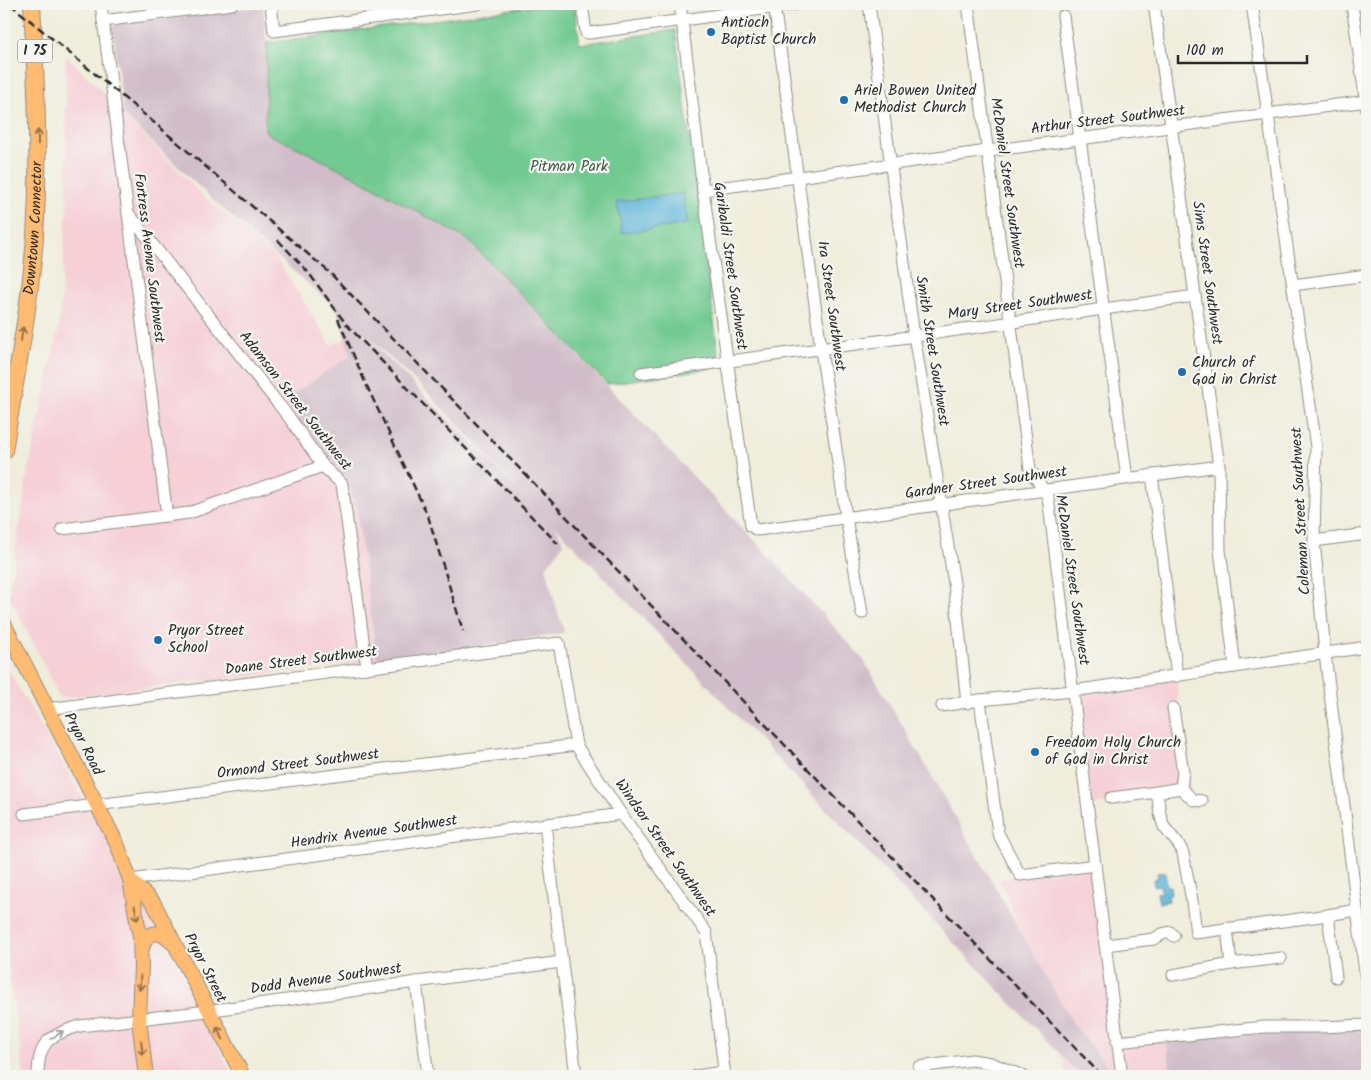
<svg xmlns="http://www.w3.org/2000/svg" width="1371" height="1080" viewBox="0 0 1371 1080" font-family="Kalam,sans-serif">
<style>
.built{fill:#f6cfd7}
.industrial{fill:#d1bdc9;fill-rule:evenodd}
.green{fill:#72ca91;stroke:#4e7a5e}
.water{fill:#5cb3d8;stroke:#446f82}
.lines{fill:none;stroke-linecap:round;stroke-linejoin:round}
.minor-casing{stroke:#8e8c83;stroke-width:13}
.major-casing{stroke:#8e8c83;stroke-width:16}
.highway-casing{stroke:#8e8c83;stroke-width:18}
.minor{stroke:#fff;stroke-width:11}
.major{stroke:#febb71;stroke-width:14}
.highway{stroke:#febb71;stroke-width:16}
.rail{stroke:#2b2b2b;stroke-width:2.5;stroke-dasharray:8 4;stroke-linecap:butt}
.oneway{stroke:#94734e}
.oneway2{stroke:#a0a0a0}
.poi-dot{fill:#1f6fb2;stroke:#f6f6f2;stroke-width:2}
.labels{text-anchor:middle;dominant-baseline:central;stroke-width:4.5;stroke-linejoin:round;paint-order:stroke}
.shield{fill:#f6f6f2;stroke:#686867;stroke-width:1}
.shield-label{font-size:14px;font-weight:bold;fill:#2b2b2b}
.poi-label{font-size:15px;fill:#2b2b2b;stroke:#f6f6f2;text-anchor:start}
.street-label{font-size:15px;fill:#2b2b2b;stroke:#f6f6f2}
.park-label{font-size:15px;fill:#405b4a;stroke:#f6f6f2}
</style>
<rect width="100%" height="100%" fill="#f6f6f2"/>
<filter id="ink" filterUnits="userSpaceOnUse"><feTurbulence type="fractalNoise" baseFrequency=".02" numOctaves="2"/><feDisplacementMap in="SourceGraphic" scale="10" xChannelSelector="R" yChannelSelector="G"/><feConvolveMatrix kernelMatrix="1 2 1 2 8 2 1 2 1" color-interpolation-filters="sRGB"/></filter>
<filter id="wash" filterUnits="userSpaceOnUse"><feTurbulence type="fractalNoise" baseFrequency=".0096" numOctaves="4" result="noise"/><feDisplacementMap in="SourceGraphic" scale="20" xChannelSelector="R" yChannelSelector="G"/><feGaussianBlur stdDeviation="1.12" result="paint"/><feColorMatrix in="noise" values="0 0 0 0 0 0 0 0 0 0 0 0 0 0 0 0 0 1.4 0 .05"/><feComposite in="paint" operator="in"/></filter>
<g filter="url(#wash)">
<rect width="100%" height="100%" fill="#f0eddb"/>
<g class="built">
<path d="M 66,55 L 201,194 L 275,256 L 331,345 L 346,339 L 337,308 L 564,543 L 546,567 L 555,603 L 564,631 L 562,633 L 380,661 L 60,698 L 9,595 L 27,476 L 59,326 L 67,208 L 65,60 Z"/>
<path d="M 4,663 L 148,908 L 233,1076 L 24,1076 L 4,936 Z"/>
<path d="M 1175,675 L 1191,792 L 1090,805 L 1074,689 Z"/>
<path d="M 1099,865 L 1118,1037 L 1166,1037 L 1171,1076 L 1065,1076 L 1062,1048 L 1005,891 L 998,880 Z"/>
</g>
<g class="industrial">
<path d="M 263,6 L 267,43 L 265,124 L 260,122 L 468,240 L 777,564 L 863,659 L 914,745 L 1072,1022 L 1115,1076 L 1081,1076 L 555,526 L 564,543 L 546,567 L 555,603 L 564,632 L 562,633 L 380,661 L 376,655 L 357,511 L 352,495 L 346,479 L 286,399 L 350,356 L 350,354 L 337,309 L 215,202 L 124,115 L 112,25 ZM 351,322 L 421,386 L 530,501 Z"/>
<path d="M 1367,1021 L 1367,1076 L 1171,1076 L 1166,1037 Z"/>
</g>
<path class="green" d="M 549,4 L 574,4 L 580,44 L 675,30 L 720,367 L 607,384 L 468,240 L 354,176 L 294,146 L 272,136 L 265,131 L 267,43 Z"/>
<g class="water">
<path d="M 683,193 L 688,224 L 622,233 L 617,202 Z"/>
<path d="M 1165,872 L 1167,886 L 1170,886 L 1171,895 L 1168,895 L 1169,901 L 1159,903 L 1157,893 L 1161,892 L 1160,885 L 1154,886 L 1153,879 L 1158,878 L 1157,873 Z"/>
</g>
</g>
<g filter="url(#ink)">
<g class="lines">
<g class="minor-casing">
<g id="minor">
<path d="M 101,4 L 167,516"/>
<path d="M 271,4 L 274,31 L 478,4"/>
<path d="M 377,4 L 379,17"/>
<path d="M 582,4 L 586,33 L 590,33 L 798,4"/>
<path d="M 680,4 L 703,190 L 751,526 L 757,530 L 1219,466"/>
<path d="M 774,4 L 822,356 L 847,523 L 862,613"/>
<path d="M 869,4 L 913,329 L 954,583 L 967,703"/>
<path d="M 968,4 L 1030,469 L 1048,497 L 1122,1076"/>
<path d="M 1154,4 L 1219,466 L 1220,550 L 1235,667"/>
<path d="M 1252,4 L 1316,447 L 1314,541 L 1326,662 L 1367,988"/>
<path d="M 1352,4 L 1367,110"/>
<path d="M 1063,16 L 1127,478"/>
<path d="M 103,21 L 232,4"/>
<path d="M 703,190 L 988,151 L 1367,101"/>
<path d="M 128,213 L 291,420 L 323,466 L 342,484 L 367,668"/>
<path d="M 1293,285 L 1367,275"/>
<path d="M 641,373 L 908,337 L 1195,296"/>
<path d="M 1152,475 L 1177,676"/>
<path d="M 62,529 L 189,513 L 323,466"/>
<path d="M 1314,541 L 1367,534"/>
<path d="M 980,700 L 998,833 L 1020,875 L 1095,865"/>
<path d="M 942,706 L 980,700 L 1073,691 L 1367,647"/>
<path d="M 1173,708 L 1183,772 L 1181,788"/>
<path d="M 47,709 L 559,643 L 576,745 L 621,814 L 706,932 L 725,1076"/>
<path d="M 1111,798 L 1157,792"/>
<path d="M 1202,801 L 1193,800 L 1181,788 L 1157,792 L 1160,814 L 1164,827 L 1179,845 L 1183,853 L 1192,901 L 1196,933 L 1328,915 L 1357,910"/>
<path d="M 24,814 L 576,745"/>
<path d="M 545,824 L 576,1076"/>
<path d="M 130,880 L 621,814"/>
<path d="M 1328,915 L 1336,977"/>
<path d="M 1227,928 L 1231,964"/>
<path d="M 1105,945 L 1154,939 L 1162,934 L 1170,932 L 1174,936"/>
<path d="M 1173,975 L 1231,964 L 1281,958"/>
<path d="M 416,982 L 428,1076"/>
<path d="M 1117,1042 L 1265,1027 L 1319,1027 L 1367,1025"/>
<path d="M 919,1067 L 972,1060 L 991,1063 L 1023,1076"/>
<path d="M 38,1076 C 38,1043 48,1035 80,1026 L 199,1012 L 561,962"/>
<path d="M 696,1076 L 724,1072"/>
</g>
</g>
<g class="major-casing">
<g id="major">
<path d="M 4,624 L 117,844 L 130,880 L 140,937 L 141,965 L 139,1020 L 146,1076"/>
<path d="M 130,880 L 153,902 L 243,1076"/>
<path d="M 142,949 C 144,937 150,932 162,934 L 173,943"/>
</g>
</g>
<g class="highway-casing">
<g id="highway">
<path id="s1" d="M 4,451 C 15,380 30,308 35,236 C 40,158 36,81 32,4"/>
</g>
</g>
<use href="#minor" class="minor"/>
<use href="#major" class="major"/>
<use href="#highway" class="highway"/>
<g class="rail">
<path d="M 10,4 L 157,125 L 329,272 L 552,502 L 1102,1076"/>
<path d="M 278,240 L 308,272 L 346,324 L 558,544"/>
<path d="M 338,319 L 365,382 L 428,516 L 463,631"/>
</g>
</g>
<defs><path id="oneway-shaft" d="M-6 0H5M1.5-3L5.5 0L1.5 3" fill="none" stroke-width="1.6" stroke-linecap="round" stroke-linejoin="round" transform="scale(1.25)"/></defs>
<g class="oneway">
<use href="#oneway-shaft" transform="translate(38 137) rotate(-90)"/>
<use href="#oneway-shaft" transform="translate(22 334) rotate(-81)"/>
<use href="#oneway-shaft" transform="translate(136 913) rotate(80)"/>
<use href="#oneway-shaft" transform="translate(140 983) rotate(93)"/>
<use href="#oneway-shaft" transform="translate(220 1033) rotate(-117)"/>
<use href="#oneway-shaft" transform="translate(142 1048) rotate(83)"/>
</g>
<use class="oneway2" href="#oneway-shaft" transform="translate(57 1035) rotate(-32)"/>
</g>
<g class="poi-dot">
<circle cx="711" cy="32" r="5"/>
<circle cx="844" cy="100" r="5"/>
<circle cx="1182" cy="372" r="5"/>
<circle cx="158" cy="640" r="5"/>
<circle cx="1035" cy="752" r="5"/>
</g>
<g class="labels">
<rect class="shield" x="17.5" y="39.5" width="35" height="23" rx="4"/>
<g class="shield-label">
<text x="35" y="51">I 75</text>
</g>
<g class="poi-label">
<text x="721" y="23">Antioch<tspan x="721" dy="17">Baptist Church</tspan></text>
<text x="854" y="91">Ariel Bowen United<tspan x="854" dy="17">Methodist Church</tspan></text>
<text x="1192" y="363">Church of<tspan x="1192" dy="17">God in Christ</tspan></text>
<text x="168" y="631">Pryor Street<tspan x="168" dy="17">School</tspan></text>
<text x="1045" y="743">Freedom Holy Church<tspan x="1045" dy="17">of God in Christ</tspan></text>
</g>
<g class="street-label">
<text transform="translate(1108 120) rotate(-7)">Arthur Street Southwest</text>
<text transform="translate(1007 183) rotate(82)">McDaniel Street Southwest</text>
<text stroke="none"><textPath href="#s1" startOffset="225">Downtown Connector</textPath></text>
<text transform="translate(149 258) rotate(83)">Fortress Avenue Southwest</text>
<text transform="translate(730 266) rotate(82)">Garibaldi Street Southwest</text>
<text transform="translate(1207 273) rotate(82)">Sims Street Southwest</text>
<text transform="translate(1020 305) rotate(-8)">Mary Street Southwest</text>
<text transform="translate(831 306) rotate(82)">Ira Street Southwest</text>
<text transform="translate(932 351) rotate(81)">Smith Street Southwest</text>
<text transform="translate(295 401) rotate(52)">Adamson Street Southwest</text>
<text transform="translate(986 483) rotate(-8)">Gardner Street Southwest</text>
<text transform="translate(1301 511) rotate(-93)">Coleman Street Southwest</text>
<text transform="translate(1072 580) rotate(82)">McDaniel Street Southwest</text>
<text transform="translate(301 661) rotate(-7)">Doane Street Southwest</text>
<text transform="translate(83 744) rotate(63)">Pryor Road</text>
<text transform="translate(298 764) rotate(-7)">Ormond Street Southwest</text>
<text transform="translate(374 832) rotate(-8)">Hendrix Avenue Southwest</text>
<text transform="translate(665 848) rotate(55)">Windsor Street Southwest</text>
<text transform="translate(205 968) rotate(63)">Pryor Street</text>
<text transform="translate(326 979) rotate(-8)">Dodd Avenue Southwest</text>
</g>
<g class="park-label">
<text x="569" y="167">Pitman Park</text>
</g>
</g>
<rect width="1371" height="1080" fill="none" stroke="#f6f6f2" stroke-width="20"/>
<path d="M1178 55v8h129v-8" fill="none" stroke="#2b2b2b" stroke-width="2.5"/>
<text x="1186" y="55" font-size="15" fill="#2b2b2b" stroke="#f6f6f2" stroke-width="4" paint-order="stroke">100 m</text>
</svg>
